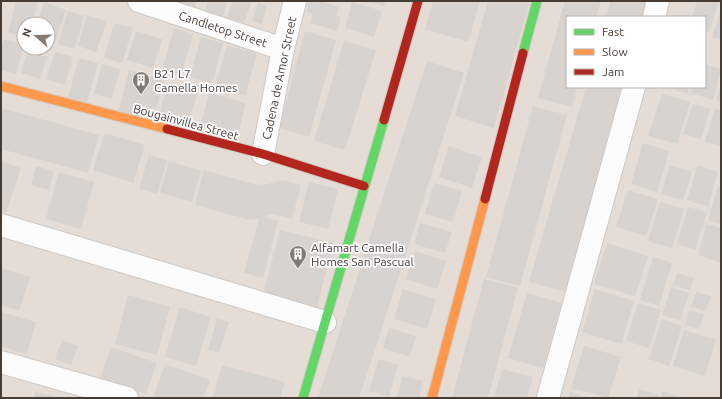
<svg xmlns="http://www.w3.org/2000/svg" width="722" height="399" viewBox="0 0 722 399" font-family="Ubuntu,sans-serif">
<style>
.residential{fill:#e5ddd5;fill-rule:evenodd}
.building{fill:#d8d3cf}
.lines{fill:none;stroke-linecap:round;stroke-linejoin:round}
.street-casing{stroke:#ccc8c4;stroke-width:24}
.fast-casing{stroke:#d1cac0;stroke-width:11}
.slow-casing{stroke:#d1cac0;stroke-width:11}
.jam-casing{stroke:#d1cac0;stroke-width:11}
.street{stroke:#fdfcfc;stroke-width:22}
.fast{stroke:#63d668;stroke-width:9}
.slow{stroke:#ff974d;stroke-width:9}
.jam{stroke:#b3261e;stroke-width:9}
.labels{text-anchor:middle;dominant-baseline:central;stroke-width:3.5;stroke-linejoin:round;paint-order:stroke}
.street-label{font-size:12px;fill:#463c34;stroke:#fff}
.poi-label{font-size:12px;fill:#463c34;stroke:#fff;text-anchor:start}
</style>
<rect width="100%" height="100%" fill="#f0ece8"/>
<path class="residential" d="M 1,1 L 721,1 L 721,398 L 1,398 ZM 567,17 L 705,17 L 705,87 L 567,87 ZM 24,24 L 48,24 L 48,48 L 24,48 Z"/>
<g class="building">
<path d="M 16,1 L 38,1 L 32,24 L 24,24 L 24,37 L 8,33 Z"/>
<path d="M 173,1 L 197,1 L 194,8 Z"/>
<path d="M 208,1 L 227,1 L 222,19 L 204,14 Z"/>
<path d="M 233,1 L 252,1 L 244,23 L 227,17 Z"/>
<path d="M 310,1 L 319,1 L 339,7 L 337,16 L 341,17 L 337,31 L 310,23 L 313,14 L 306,12 Z"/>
<path d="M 367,1 L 386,1 L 384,6 Z"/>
<path d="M 433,1 L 480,1 L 468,42 L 425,29 Z"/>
<path d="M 488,1 L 530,1 L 494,128 L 455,116 Z"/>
<path d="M 565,1 L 601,1 L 596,17 L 567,17 L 567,87 L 577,87 L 572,107 L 538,98 Z"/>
<path d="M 611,1 L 651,1 L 647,17 L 606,17 Z"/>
<path d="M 697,1 L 719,1 L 709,33 L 705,32 L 705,17 L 692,17 Z"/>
<path d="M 44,2 L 66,10 L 53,48 L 48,46 L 48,24 L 37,24 Z"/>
<path d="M 352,2 L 382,11 L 374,37 L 345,28 Z"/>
<path d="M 258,3 L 267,6 L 262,24 L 252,21 Z"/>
<path d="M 721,10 L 721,39 L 712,37 Z"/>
<path d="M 68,11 L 84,16 L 74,49 L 58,44 Z"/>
<path d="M 87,15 L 107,21 L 96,52 L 78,46 Z"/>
<path d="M 114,23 L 133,28 L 122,63 L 104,58 Z"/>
<path d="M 174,28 L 193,34 L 181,76 L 162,70 Z"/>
<path d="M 136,31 L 162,39 L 153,68 L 127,60 Z"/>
<path d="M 305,31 L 336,40 L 309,137 L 279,128 Z"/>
<path d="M 201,37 L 223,43 L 212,83 L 190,77 Z"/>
<path d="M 4,39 L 24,45 L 16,74 L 1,70 L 1,50 Z"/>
<path d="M 344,41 L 376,50 L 345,150 L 314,141 Z"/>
<path d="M 227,45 L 257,54 L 245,96 L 215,87 Z"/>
<path d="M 28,51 L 47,57 L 40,79 L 21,73 Z"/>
<path d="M 55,52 L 73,57 L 65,85 L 46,79 Z"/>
<path d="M 79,58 L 98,63 L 86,106 L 67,101 Z"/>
<path d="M 427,61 L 464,73 L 385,319 L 359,398 L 318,398 Z"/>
<path d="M 102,64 L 120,69 L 112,99 L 94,94 Z"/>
<path d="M 705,64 L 721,69 L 713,100 L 691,93 L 692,87 L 705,87 Z"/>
<path d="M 129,70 L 164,80 L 153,120 L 119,111 Z"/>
<path d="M 168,83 L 198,92 L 188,123 L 159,114 Z"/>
<path d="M 721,86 L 721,102 L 716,100 Z"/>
<path d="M 586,87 L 626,87 L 566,292 L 529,282 Z"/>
<path d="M 667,87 L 689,87 L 687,94 Z"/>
<path d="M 209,93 L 246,103 L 236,141 L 199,131 Z"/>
<path d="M 662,94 L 690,102 L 677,144 L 648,136 Z"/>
<path d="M 693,104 L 710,109 L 701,139 L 683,134 Z"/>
<path d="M 533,106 L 567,115 L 520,286 L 486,277 Z"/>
<path d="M 1,108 L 99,135 L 88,173 L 1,149 Z"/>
<path d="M 715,108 L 721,110 L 721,146 L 705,142 Z"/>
<path d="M 105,133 L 145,145 L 133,183 L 93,170 Z"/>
<path d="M 643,143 L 669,151 L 657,192 L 631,184 Z"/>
<path d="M 449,146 L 482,157 L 472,188 L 439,177 Z"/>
<path d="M 149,155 L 167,160 L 157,194 L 139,189 Z"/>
<path d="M 1,161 L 21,168 L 6,213 L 1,211 Z"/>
<path d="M 169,161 L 201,171 L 192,202 L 160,193 Z"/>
<path d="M 670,165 L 692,172 L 683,200 L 661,194 Z"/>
<path d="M 698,165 L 718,172 L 708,207 L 687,200 Z"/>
<path d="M 36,166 L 54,171 L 49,190 L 31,185 Z"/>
<path d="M 204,170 L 260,186 L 283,180 L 301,185 L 292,219 L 273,214 L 263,217 L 278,221 L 263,278 L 244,273 L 259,218 L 250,220 L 195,205 Z"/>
<path d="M 59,172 L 94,182 L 81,229 L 46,219 Z"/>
<path d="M 309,182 L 338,189 L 328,229 L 299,222 Z"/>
<path d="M 434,183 L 462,191 L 453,222 L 425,214 Z"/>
<path d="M 718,186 L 721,187 L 721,224 L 708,220 Z"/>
<path d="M 628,190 L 658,199 L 646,236 L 616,227 Z"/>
<path d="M 660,202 L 684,209 L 672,248 L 648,241 Z"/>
<path d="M 688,207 L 707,212 L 695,250 L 677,244 Z"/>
<path d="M 420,223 L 452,232 L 445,253 L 414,244 Z"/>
<path d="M 707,224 L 721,228 L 721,263 L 698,255 Z"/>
<path d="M 280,230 L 334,243 L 316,310 L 263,295 Z"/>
<path d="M 607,243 L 648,256 L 635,296 L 594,284 Z"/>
<path d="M 415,251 L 446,261 L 437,289 L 406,279 Z"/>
<path d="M 653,257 L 672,263 L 659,306 L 640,300 Z"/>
<path d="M 1,268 L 30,277 L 19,311 L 1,305 Z"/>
<path d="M 677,273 L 694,278 L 690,290 L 673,285 Z"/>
<path d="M 484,279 L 518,288 L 490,391 L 488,398 L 452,398 Z"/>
<path d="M 671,287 L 689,293 L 680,321 L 662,315 Z"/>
<path d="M 403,289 L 436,299 L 427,329 L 394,319 Z"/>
<path d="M 595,289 L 634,301 L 621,344 L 582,332 Z"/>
<path d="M 696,292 L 711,296 L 706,311 L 691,307 Z"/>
<path d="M 527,293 L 562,303 L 543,368 L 508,358 Z"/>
<path d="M 128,295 L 170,307 L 157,355 L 115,344 Z"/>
<path d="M 638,303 L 661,310 L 649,348 L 626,341 Z"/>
<path d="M 180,307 L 211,317 L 196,366 L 165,357 Z"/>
<path d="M 689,310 L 704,314 L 699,329 L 685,325 Z"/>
<path d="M 1,312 L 36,322 L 27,354 L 1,347 Z"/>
<path d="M 217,318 L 229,322 L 219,353 L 208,350 Z"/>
<path d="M 662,319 L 682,326 L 669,366 L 649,359 Z"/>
<path d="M 389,328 L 416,336 L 410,357 L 383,348 Z"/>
<path d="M 684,330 L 716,340 L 705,376 L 673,366 Z"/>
<path d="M 62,340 L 78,346 L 71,365 L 55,359 Z"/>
<path d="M 584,346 L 621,357 L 608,398 L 571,388 Z"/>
<path d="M 111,347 L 157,363 L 146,394 L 100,378 Z"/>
<path d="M 379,359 L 398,365 L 389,397 L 369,391 Z"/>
<path d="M 165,364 L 210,380 L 203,398 L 153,398 Z"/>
<path d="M 222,365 L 285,382 L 280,398 L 213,398 Z"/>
<path d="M 502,369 L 533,377 L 527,398 L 494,398 Z"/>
<path d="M 403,376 L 423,381 L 419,398 L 397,398 Z"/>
<path d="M 639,389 L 659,395 L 658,398 L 637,398 Z"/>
<path d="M 662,391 L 684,398 L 660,398 Z"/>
<path d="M 35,392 L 57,397 L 57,398 L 34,398 Z"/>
<path d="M 570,392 L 590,398 L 568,398 Z"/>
</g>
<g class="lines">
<g class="street-casing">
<g id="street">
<path d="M 139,1 L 283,49"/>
<path d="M 654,17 L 658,1"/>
<path d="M 263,154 L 283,49 L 295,1"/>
<path d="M 1,225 L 325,322"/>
<path d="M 1,362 L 127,398"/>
<path d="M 548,398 L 634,87"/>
</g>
</g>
<g class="fast-casing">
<g id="fast">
<path d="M 523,53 L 537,1"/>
<path d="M 303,398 L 384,120"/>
</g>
</g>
<g class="slow-casing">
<g id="slow">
<path d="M 1,86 L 167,129"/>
<path d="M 432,398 L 485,199"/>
</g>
</g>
<g class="jam-casing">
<g id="jam">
<path d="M 384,120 L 418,1"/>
<path d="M 167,129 L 263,154 L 364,186"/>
<path d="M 485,199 L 523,53"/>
</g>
</g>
<use href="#street" class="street"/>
<use href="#fast" class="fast"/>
<use href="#slow" class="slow"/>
<use href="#jam" class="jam"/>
</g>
<defs>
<g id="building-pin" transform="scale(0.9)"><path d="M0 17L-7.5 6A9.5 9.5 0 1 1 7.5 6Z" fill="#827a73" stroke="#fff"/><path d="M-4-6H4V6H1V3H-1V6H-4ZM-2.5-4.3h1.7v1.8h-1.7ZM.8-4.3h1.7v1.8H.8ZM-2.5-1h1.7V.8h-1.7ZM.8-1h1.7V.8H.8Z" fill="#fff"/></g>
</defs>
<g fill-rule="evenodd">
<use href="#building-pin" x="141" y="80"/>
<use href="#building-pin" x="298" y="254"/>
</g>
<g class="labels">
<g class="street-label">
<text transform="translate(223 29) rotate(18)">Candletop Street</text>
<text transform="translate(279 78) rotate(-78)">Cadena de Amor Street</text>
<text transform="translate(186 122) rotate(15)">Bougainvillea Street</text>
</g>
<g class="poi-label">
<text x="154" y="73">B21 L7<tspan x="154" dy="14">Camella Homes</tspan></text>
<text x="311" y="247">Alfamart Camella<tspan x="311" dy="14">Homes San Pascual</tspan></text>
</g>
</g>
<rect width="722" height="399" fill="none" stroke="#463c34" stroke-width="4"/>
<rect x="566" y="16" width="140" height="72" fill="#ffffff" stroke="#b5b1ae"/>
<rect x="574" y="29" width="20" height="6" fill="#63d668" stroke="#b5b1ae"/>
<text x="602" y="36" font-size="12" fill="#463c34">Fast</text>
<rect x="574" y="49" width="20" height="6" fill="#ff974d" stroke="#b5b1ae"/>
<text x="602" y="56" font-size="12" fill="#463c34">Slow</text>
<rect x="574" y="69" width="20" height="6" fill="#b3261e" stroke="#b5b1ae"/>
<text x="602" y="76" font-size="12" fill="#463c34">Jam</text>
<g transform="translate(36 36) rotate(290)"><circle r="19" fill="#ffffff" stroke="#b5b1ae"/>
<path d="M0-3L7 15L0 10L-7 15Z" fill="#827a73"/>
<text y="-6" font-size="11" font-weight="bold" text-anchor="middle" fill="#463c34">N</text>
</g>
</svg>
